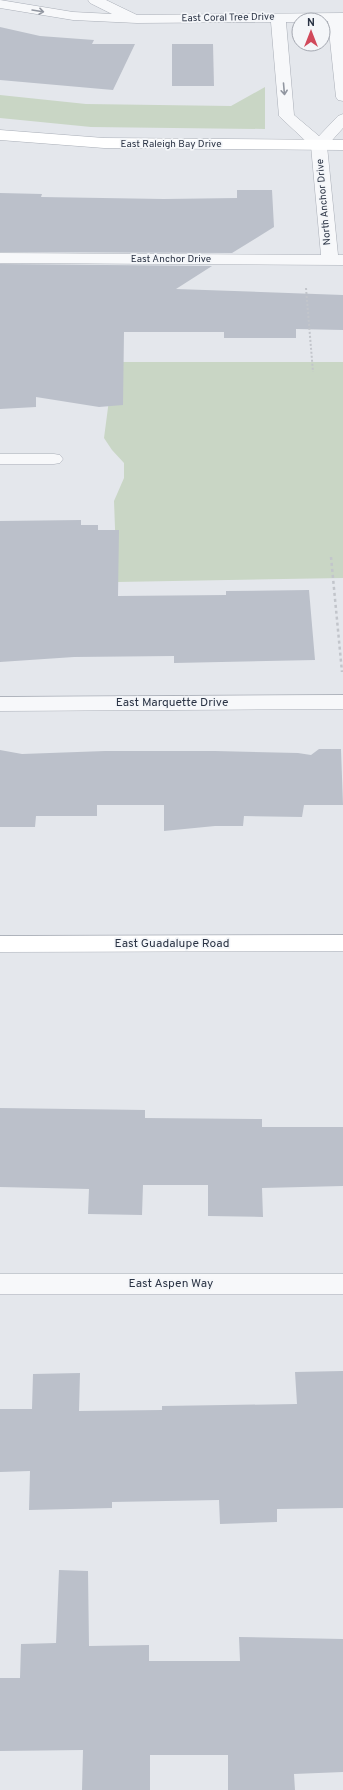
<svg xmlns="http://www.w3.org/2000/svg" width="343" height="1790" viewBox="0 0 343 1790" font-family="Overpass,sans-serif">
<style>
.green{fill:#c9d6c5}
.building{fill:#bbc0ca}
.lines{fill:none;stroke-linecap:round;stroke-linejoin:round}
.street-casing{stroke:#a9aeb7;stroke-width:1}
.secondary-casing{stroke:#a9aeb7;stroke-width:1}
.path-far1{stroke:#c2c5cb;stroke-width:2;stroke-dasharray:2 2;stroke-linecap:butt}
.path{stroke:#c2c5cb;stroke-width:2.5;stroke-dasharray:3 3;stroke-linecap:butt}
.street{fill:#f7f8fa;fill-rule:evenodd}
.secondary{fill:#fff;fill-rule:evenodd}
.oneway{stroke:#9196a0}
.labels{text-anchor:middle;dominant-baseline:central;stroke-width:3.5;stroke-linejoin:round;paint-order:stroke}
.far-street-label{font-size:10px;fill:#2b3445;stroke:#f4f6f9}
.street-label{font-size:12px;fill:#2b3445;stroke:#f4f6f9}
</style>
<rect width="100%" height="100%" fill="#e4e7ec"/>
<g class="green">
<path d="M 265,87 L 265,129 L 91,127 L 0,118 L 0,95 L 86,104 L 231,106 Z"/>
<path d="M 114,362 L 343,362 L 343,578 L 117,582 L 114,501 L 124,478 L 124,463 L 112,450 L 104,438 Z"/>
</g>
<g class="building">
<path d="M 0,27 L 40,36 L 94,40 L 92,44 L 135,44 L 113,90 L 0,80 Z"/>
<path d="M 172,44 L 213,44 L 214,86 L 172,86 Z"/>
<path d="M 237,190 L 272,190 L 274,227 L 232,253 L 0,252 L 0,193 L 42,194 L 41,197 L 164,199 L 237,198 Z"/>
<path d="M 0,264 L 212,266 L 176,289 L 343,295 L 343,330 L 296,329 L 296,338 L 224,338 L 224,332 L 124,332 L 123,405 L 99,407 L 36,397 L 36,407 L 0,409 Z"/>
<path d="M 81,520 L 81,525 L 98,525 L 98,530 L 119,530 L 118,596 L 226,595 L 226,591 L 309,590 L 315,660 L 174,663 L 174,656 L 74,657 L 0,662 L 0,521 Z"/>
<path d="M 319,749 L 341,749 L 343,805 L 304,805 L 302,817 L 244,816 L 243,826 L 215,826 L 164,831 L 164,805 L 97,805 L 97,816 L 36,816 L 35,827 L 0,827 L 0,750 L 22,754 L 105,751 L 215,751 L 298,753 L 311,755 Z"/>
<path d="M 0,1108 L 145,1110 L 145,1118 L 262,1119 L 262,1127 L 343,1127 L 343,1186 L 262,1188 L 263,1217 L 208,1216 L 208,1185 L 143,1185 L 142,1215 L 88,1214 L 89,1189 L 0,1187 Z"/>
<path d="M 343,1371 L 343,1508 L 277,1509 L 277,1522 L 220,1524 L 219,1500 L 112,1502 L 112,1508 L 29,1510 L 30,1471 L 0,1472 L 0,1409 L 32,1409 L 33,1374 L 80,1373 L 79,1411 L 162,1410 L 162,1406 L 297,1404 L 295,1372 Z"/>
<path d="M 59,1570 L 88,1571 L 89,1646 L 149,1645 L 149,1661 L 240,1661 L 239,1637 L 343,1639 L 343,1772 L 294,1774 L 295,1790 L 228,1790 L 228,1755 L 150,1755 L 150,1790 L 82,1790 L 83,1750 L 0,1751 L 0,1678 L 20,1678 L 21,1644 L 56,1643 Z"/>
</g>
<g class="lines">
<g class="street-casing">
<g id="street">
<path d="M 0,0 L 73,12 L 112,14 L 90,3 L 88,0 L 106,0 L 137,15 L 343,13 L 343,101 L 338,100 L 336,97 L 328,21 L 299,20 L 299,22 L 286,22 L 294,115 L 319,136 L 338,116 L 343,114 L 343,128 L 327,146 L 338,255 L 343,255 L 343,265 L 0,263 L 0,253 L 321,255 L 311,146 L 279,116 L 271,22 L 137,23 L 73,20 L 0,8 Z"/>
<path d="M 0,454 L 54,454 L 60,455 L 63,459 L 60,463 L 54,464 L 0,464 Z"/>
<path d="M 343,695 L 343,709 L 0,711 L 0,697 Z"/>
<rect x="0" y="1274" width="343" height="20"/>
</g>
</g>
<g class="secondary-casing">
<g id="secondary">
<path d="M 0,130 L 104,138 L 343,140 L 343,150 L 104,148 L 0,140 Z"/>
<path d="M 343,935 L 343,951 L 0,952 L 0,936 Z"/>
</g>
</g>
<path class="path-far1" d="M 306,288 L 313,372"/>
<path class="path" d="M 331,557 L 342,672"/>
<use href="#street" class="street"/>
<use href="#secondary" class="secondary"/>
</g>
<defs><path id="oneway-shaft" d="M-6 0H5M1.5-3L5.5 0L1.5 3" fill="none" stroke-width="1.6" stroke-linecap="round" stroke-linejoin="round"/></defs>
<g class="oneway">
<use href="#oneway-shaft" transform="translate(38 11) rotate(9)"/>
<use href="#oneway-shaft" transform="translate(284 89) rotate(85)"/>
</g>
<g class="labels">
<g class="far-street-label">
<text transform="translate(228 18) rotate(-1)">East Coral Tree Drive</text>
<text x="171" y="144">East Raleigh Bay Drive</text>
<text transform="translate(324 202) rotate(-95)">North Anchor Drive</text>
<text x="171" y="259">East Anchor Drive</text>
</g>
<g class="street-label">
<text x="172" y="703">East Marquette Drive</text>
<text x="172" y="944">East Guadalupe Road</text>
<text x="171" y="1284">East Aspen Way</text>
</g>
</g>
<g transform="translate(311 32)"><circle r="19" fill="#f4f6f9" stroke="#a4a8b1"/>
<path d="M0-3L7 15L0 10L-7 15Z" fill="#d1495b"/>
<text y="-6" font-size="11" font-weight="bold" text-anchor="middle" fill="#2b3445">N</text>
</g>
</svg>
